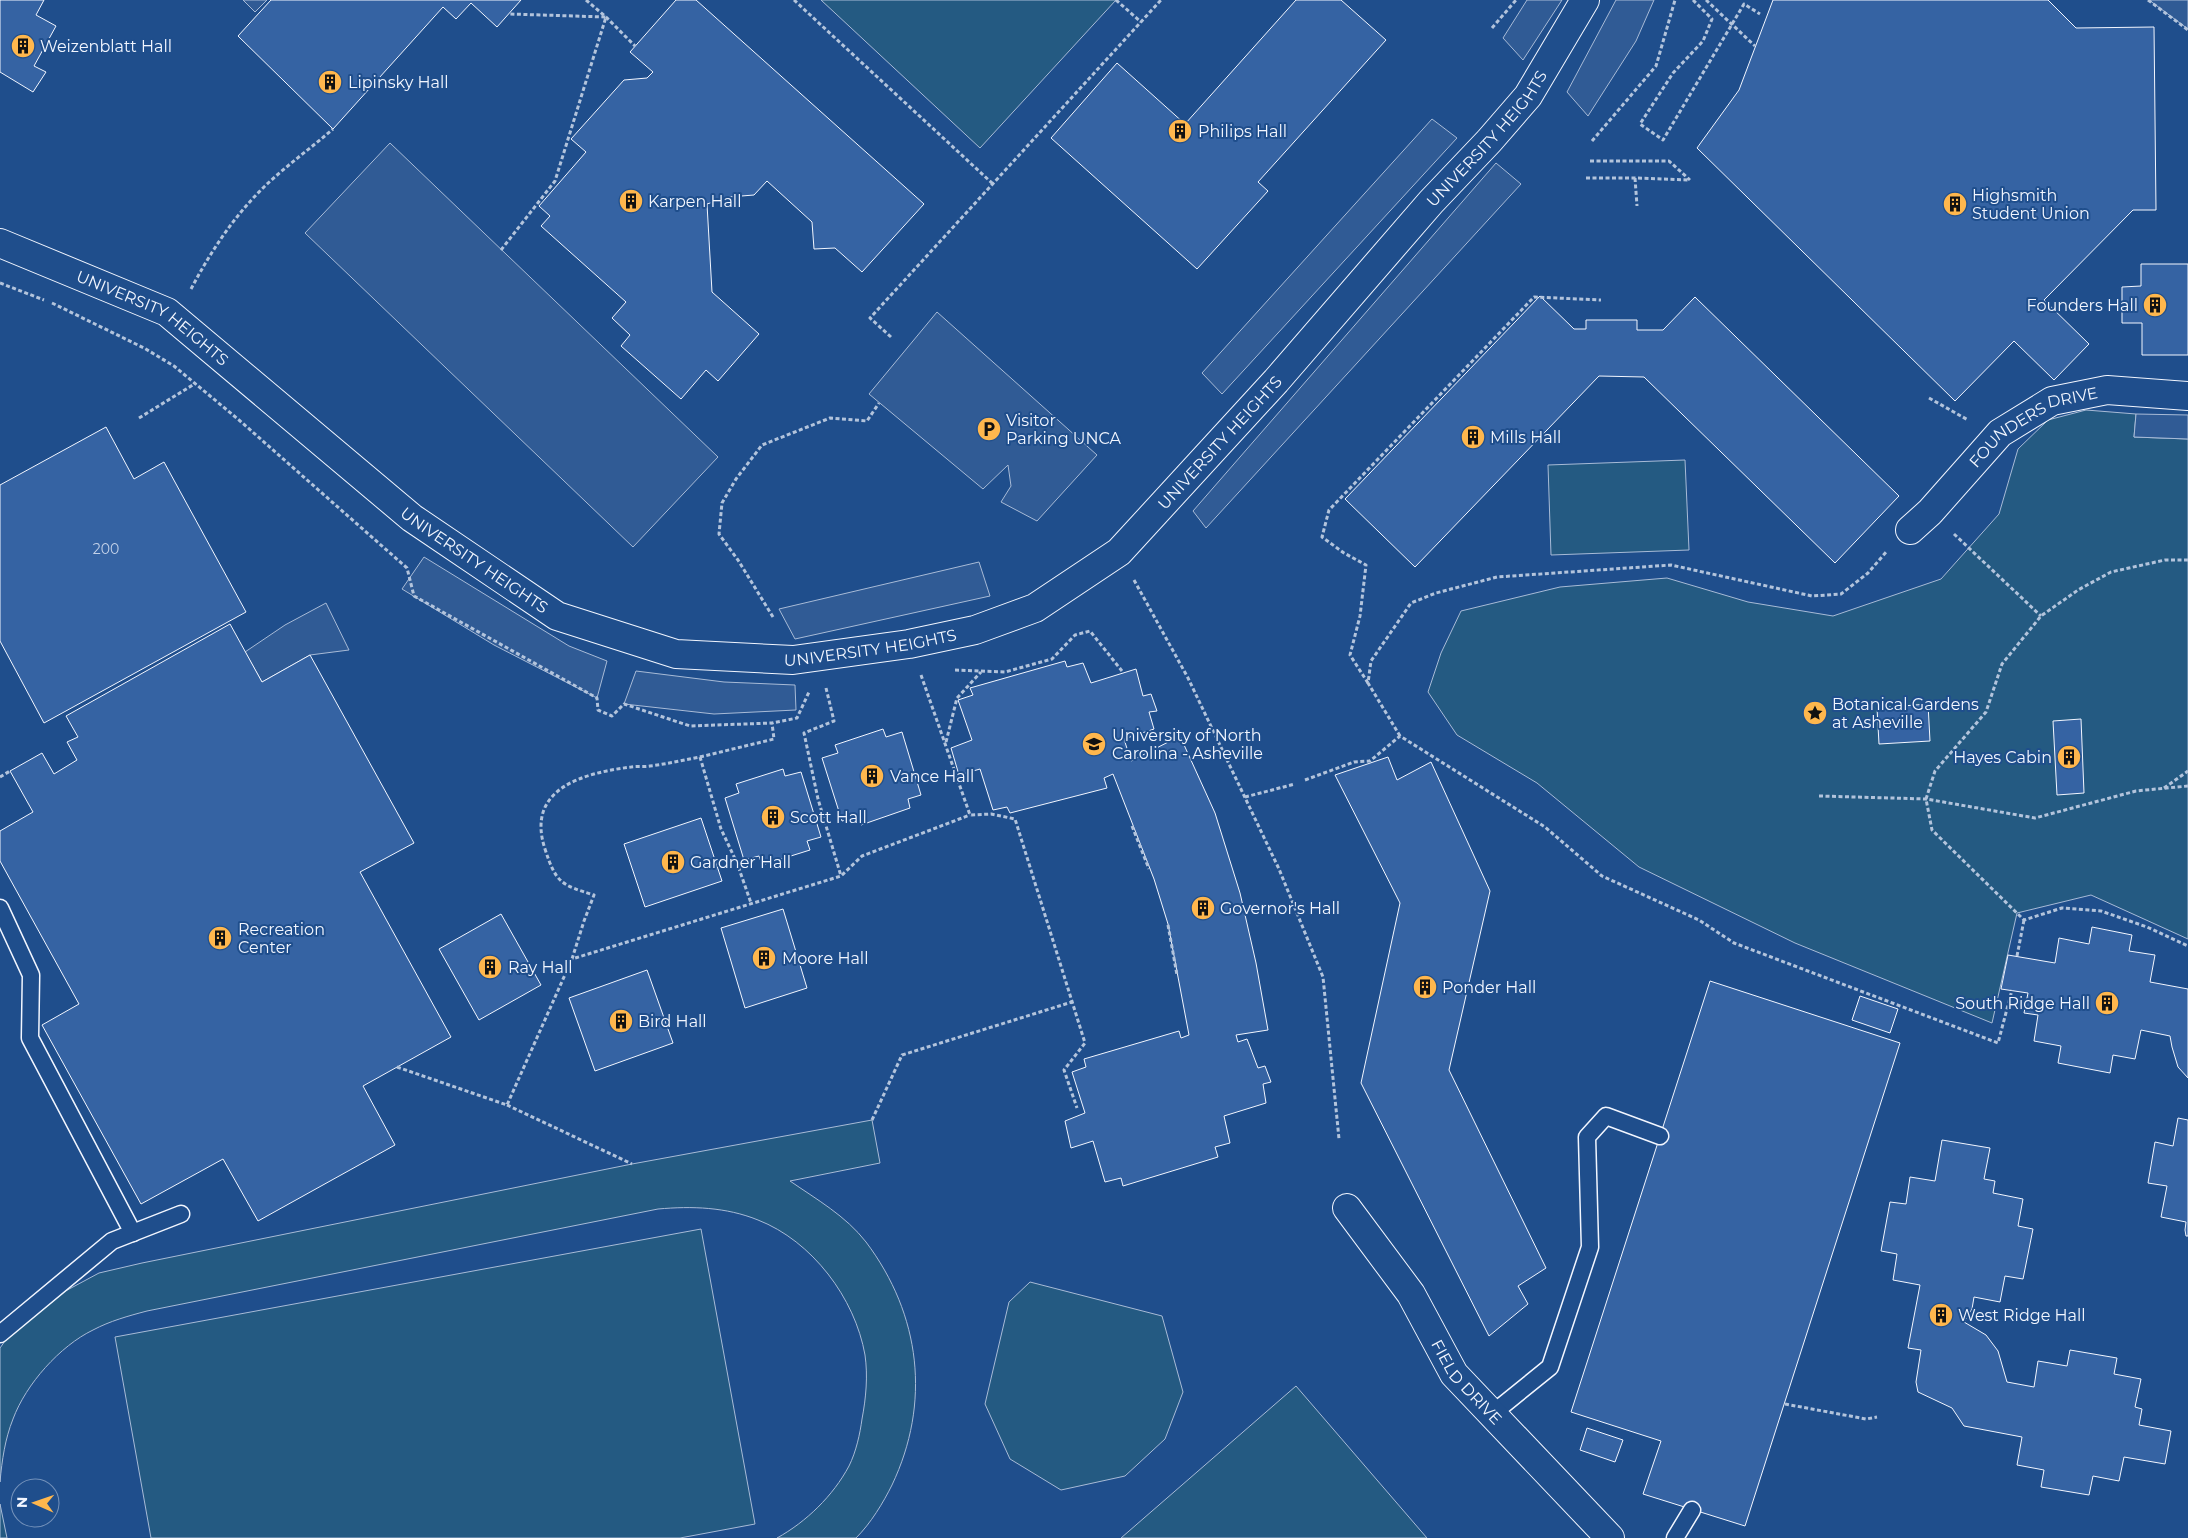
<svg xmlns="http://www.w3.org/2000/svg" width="2188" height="1538" viewBox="0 0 2188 1538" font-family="Montserrat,sans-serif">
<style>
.green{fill:#245a82;stroke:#a8bbd7}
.parking{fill:#305b95;stroke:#a8bbd7}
.building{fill:#3563a3;stroke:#f2f6ff}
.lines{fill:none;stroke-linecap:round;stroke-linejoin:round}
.service-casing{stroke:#f2f6ff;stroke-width:19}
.minor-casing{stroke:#f2f6ff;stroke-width:30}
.path{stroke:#b3c4dc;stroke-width:3;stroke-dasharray:4 2.5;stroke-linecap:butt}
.service{stroke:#1f4e8c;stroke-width:16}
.minor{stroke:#1f4e8c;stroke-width:28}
.path-bridge{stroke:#b3c4dc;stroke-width:3;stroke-dasharray:4 2.5;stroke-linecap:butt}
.labels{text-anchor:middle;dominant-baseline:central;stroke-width:4;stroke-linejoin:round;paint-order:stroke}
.number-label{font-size:14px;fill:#c3d1e8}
.poi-label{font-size:16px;fill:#f2f6ff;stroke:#1f4e8c;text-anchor:start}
.street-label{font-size:16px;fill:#f2f6ff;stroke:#1f4e8c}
</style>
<rect width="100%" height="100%" fill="#1f4e8c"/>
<g class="green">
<path d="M 821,0 L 1116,0 L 980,148 Z"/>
<path d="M 2086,410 L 2136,414 L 2134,437 L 2188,439 L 2188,939 L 2091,895 L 2017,913 L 1992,1023 L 1795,943 L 1639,867 L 1537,783 L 1457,735 L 1428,692 L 1441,653 L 1461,611 L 1560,587 L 1667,578 L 1748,602 L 1833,616 L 1941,579 L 1999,514 L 2018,449 L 2048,420 Z"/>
<path d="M 1685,460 L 1689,550 L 1551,555 L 1548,465 Z"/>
<path d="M 872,1120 L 880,1163 L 790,1181 C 816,1199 846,1216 866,1242 C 921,1315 931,1403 892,1485 C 883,1503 871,1523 856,1538 L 777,1538 C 806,1522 833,1496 849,1466 C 856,1452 860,1434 862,1419 C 866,1398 868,1376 865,1355 C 855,1298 812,1241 758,1220 C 726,1207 692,1206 658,1209 L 147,1311 C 128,1316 110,1321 93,1330 C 60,1346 26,1384 13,1419 C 5,1439 2,1460 0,1482 L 0,1348 L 10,1334 L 45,1302 L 99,1273 L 142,1263 L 632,1164 Z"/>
<path d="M 701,1229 L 755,1524 L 680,1538 L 151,1538 L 115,1337 Z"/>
<path d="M 1030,1282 L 1162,1316 L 1183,1392 L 1165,1439 L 1125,1476 L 1061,1490 L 1010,1459 L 985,1404 L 1009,1302 Z"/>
<path d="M 1296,1386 L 1427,1538 L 1121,1538 Z"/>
<path d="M 0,1504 L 7,1538 L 0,1538 Z"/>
</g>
<g class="parking">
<path d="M 243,0 L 267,0 L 255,12 Z"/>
<path d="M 1527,0 L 1562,0 L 1523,60 L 1503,38 Z"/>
<path d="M 1616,0 L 1654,0 L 1636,41 L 1588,116 L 1567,92 Z"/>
<path d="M 2149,0 L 2188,0 L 2188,29 Z"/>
<path d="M 1432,119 L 1457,138 L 1222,394 L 1202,373 Z"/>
<path d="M 390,143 L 718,457 L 633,547 L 305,233 Z"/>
<path d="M 1496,163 L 1521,184 L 1206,528 L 1193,511 Z"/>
<path d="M 937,312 L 1097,455 L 1037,521 L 1001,502 L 1011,486 L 1008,465 L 983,489 L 869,394 Z"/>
<path d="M 2136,414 L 2188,415 L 2188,439 L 2134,437 Z"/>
<path d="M 424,557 L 569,646 L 607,661 L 597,698 L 494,645 L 402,589 Z"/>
<path d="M 979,562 L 990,596 L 795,639 L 779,609 Z"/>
<path d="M 326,603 L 349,650 L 310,655 L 262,682 L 245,652 L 285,625 Z"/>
<path d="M 636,671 L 724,682 L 795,685 L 796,710 L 714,714 L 624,704 Z"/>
</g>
<g class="building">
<path d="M 0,0 L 44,0 L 36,15 L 56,26 L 34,66 L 46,72 L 33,92 L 0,72 Z"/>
<path d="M 271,0 L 521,0 L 497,27 L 471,3 L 456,19 L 443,7 L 333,129 L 238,36 Z"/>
<path d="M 676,0 L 696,0 L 924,204 L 862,272 L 835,248 L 814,249 L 812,222 L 767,181 L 754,195 L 729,197 L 707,204 L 712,292 L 759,334 L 718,381 L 706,370 L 681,399 L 621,346 L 630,335 L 612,318 L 626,302 L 541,226 L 550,216 L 539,206 L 586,152 L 571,139 L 624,80 L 647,78 L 653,72 L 630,52 Z"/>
<path d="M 1296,0 L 1341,0 L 1386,40 L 1258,182 L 1268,191 L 1197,269 L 1051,138 L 1117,63 L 1185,124 Z"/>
<path d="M 1773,0 L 2048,0 L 2076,28 L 2154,27 L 2156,210 L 2133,210 L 2044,300 L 2089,344 L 2054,380 L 2014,341 L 1955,401 L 1697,148 L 1739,90 Z"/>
<path d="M 2141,264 L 2188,264 L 2188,355 L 2142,355 L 2142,323 L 2122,323 L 2122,287 L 2141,286 Z"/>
<path d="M 1540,296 L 1574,329 L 1586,329 L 1586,320 L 1637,320 L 1637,330 L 1663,330 L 1695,297 L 1899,496 L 1835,563 L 1644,377 L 1599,376 L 1415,567 L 1345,499 Z"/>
<path d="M 106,427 L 134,479 L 164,462 L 246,612 L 44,723 L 0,641 L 0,485 Z"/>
<path d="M 230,624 L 262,682 L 310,655 L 414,843 L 360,872 L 451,1037 L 363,1086 L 395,1145 L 258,1221 L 223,1159 L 141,1204 L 42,1025 L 79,1004 L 0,861 L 0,831 L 33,812 L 10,771 L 42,753 L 54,774 L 77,760 L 67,742 L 78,737 L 66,716 Z"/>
<path d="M 1065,661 L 1067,667 L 1083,663 L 1091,683 L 1136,669 L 1143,696 L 1151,694 L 1157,711 L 1149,712 L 1154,729 L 1124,739 L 1131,761 L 1180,736 L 1215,813 L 1240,893 L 1256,963 L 1268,1030 L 1236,1035 L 1238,1042 L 1247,1039 L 1258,1068 L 1265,1066 L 1271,1082 L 1263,1084 L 1266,1103 L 1224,1116 L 1230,1143 L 1215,1147 L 1218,1157 L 1123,1186 L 1121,1178 L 1105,1182 L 1093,1141 L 1071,1148 L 1065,1121 L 1085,1113 L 1072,1072 L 1086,1067 L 1084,1059 L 1179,1031 L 1181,1038 L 1189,1035 L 1168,924 L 1154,879 L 1113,774 L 1104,778 L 1107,788 L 1010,813 L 1007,807 L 993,810 L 980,769 L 959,775 L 951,748 L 972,740 L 958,700 L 973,695 L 970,688 Z"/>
<path d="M 1928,704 L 1930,741 L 1879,744 L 1877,708 Z"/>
<path d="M 2081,719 L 2084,793 L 2057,795 L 2053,721 Z"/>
<path d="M 883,729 L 886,737 L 902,732 L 921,795 L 908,799 L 910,808 L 861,825 L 858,817 L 842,821 L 822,758 L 838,753 L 835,745 Z"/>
<path d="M 1388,757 L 1397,780 L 1431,762 L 1490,891 L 1449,1070 L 1546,1268 L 1518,1286 L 1528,1304 L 1489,1336 L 1361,1083 L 1400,903 L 1335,775 Z"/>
<path d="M 783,769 L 785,776 L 801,772 L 821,837 L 807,841 L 810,850 L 762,865 L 759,856 L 744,860 L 725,798 L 739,793 L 736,784 Z"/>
<path d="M 701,818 L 722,881 L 645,907 L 624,844 Z"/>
<path d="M 783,909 L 807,988 L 745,1008 L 721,928 Z"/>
<path d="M 501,914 L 541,985 L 479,1020 L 439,949 Z"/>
<path d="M 2092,927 L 2132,935 L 2129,951 L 2155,955 L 2150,982 L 2188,989 L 2188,1078 L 2178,1067 L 2172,1047 L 2170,1036 L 2141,1030 L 2135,1059 L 2113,1055 L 2110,1073 L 2058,1063 L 2061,1046 L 2034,1041 L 2038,1015 L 2024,1013 L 2028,993 L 2001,989 L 2008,955 L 2055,963 L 2059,938 L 2089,944 Z"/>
<path d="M 647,970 L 673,1043 L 595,1071 L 569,998 Z"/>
<path d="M 1710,981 L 1900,1043 L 1745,1526 L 1643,1494 L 1661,1441 L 1571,1412 Z"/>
<path d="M 1860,996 L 1898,1009 L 1890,1033 L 1852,1020 Z"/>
<path d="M 2178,1118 L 2188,1120 L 2188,1236 L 2186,1236 L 2185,1230 L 2186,1222 L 2161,1217 L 2167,1186 L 2148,1183 L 2155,1142 L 2173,1146 Z"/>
<path d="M 1942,1140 L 1990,1148 L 1984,1179 L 1995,1181 L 1993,1193 L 2023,1199 L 2018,1226 L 2033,1229 L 2023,1279 L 2005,1276 L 2000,1302 L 1974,1297 L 1972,1309 L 1964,1322 L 1986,1335 L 1998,1351 L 2007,1382 L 2034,1387 L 2038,1361 L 2067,1366 L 2070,1350 L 2117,1358 L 2114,1374 L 2141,1379 L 2135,1407 L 2142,1409 L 2139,1425 L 2171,1431 L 2165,1464 L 2124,1457 L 2119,1481 L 2093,1476 L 2089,1495 L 2041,1487 L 2044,1470 L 2017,1465 L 2022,1437 L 1964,1426 L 1952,1408 L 1918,1392 L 1916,1382 L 1921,1350 L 1908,1348 L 1920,1285 L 1893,1280 L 1897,1254 L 1881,1251 L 1890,1202 L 1906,1204 L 1910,1177 L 1935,1181 Z"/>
<path d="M 1587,1428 L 1623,1440 L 1615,1462 L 1580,1450 Z"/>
</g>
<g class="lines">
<g class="service-casing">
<g id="service">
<path d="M 0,908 L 31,975 L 30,1038 L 133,1233"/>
<path d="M 0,1334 L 112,1241 L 181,1214"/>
<path d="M 1492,1414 L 1550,1367 L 1590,1247 L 1587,1137 L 1606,1116 L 1660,1136"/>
<path d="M 1675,1538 L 1692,1510"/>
</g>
</g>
<g class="minor-casing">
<g id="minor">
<path id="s1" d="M 0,243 L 167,312 L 412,518 L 557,616 L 676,654 L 793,660 L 909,644 L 975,630 L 1035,608 L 1119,552 L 1276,381 L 1431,202 L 1489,141 L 1528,96 L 1585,0"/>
<path id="s2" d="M 1910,530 L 1930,512 L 2000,433 L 2052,401 L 2107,390 L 2188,396"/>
<path id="s3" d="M 1347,1208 L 1411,1294 L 1454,1374 L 1610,1538"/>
</g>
</g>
<g class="path">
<path d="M 586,0 L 606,17 L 635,46"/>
<path d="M 794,0 L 993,184"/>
<path d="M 1116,0 L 1141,22"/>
<path d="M 1693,0 L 1712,19 L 1703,41 L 1673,73 L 1640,124 L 1663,140 L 1744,4 L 1760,14"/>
<path d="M 2148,0 L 2188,30"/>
<path d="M 1492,28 L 1516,0"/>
<path d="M 1592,141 L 1656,66 L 1675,0"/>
<path d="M 1590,161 L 1669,161 L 1690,180"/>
<path d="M 1586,178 L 1635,178 L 1690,180"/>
<path d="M 1635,178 L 1637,206"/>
<path d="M 501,250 L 555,181 L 606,17 L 509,14"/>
<path d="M 0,283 L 44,300"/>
<path d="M 191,289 C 211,251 234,216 265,186 C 286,166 311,148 333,129"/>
<path d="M 52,303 L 144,348 L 174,366 L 239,420 L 407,568 L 414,596 L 597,698 L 598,710 L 612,716 L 624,704 L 690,726 L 772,723 L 797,718 L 809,692"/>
<path d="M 891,337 L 870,318 L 1161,0"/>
<path d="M 1929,398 L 1968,420"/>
<path d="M 139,418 L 196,383"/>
<path d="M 1954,534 L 2041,616"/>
<path d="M 2188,560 L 2165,560 L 2111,572 L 2078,590 L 2041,616 L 2002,664 L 1986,712 L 1935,771 L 1926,799 L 1932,830 L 2024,920 L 2062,908 L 2101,911 L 2147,927 L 2188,946"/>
<path d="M 1134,580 L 1188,678 L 1279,869 L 1323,977 L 1339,1139"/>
<path d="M 773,617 L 738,560 L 719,534 L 722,503 L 736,479 L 762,445 L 830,418 L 867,421 L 879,403"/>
<path d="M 955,670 L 1005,672 L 1052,659 L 1075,635 L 1090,631 L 1122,671"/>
<path d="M 921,675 L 970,815 L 991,814 L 1015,819 L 1085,1043 L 1064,1070 L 1077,1108"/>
<path d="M 1368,683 L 1350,655 L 1360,616 L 1366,565 L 1344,553 L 1322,537 L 1329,510 L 1534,297 L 1601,300"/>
<path d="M 826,688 L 834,721 L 804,733 L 818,799 L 841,876"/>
<path d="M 1400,736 L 1368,683 L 1371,661 L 1411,603 L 1436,593 L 1497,577 L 1671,565 L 1812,596 L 1841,594 L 1868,573 L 1887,551"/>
<path d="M 946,742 L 957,698 L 981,672"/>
<path d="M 700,757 L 774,739 L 772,723"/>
<path d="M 0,777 L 10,771"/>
<path d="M 1305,780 L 1354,762 L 1370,761 L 1400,736 L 1545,827 L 1602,876 L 1699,920 L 1734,943 L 1998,1043 L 2012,990"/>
<path d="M 2164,788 L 2188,771"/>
<path d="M 1819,796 L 1926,799 L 2035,818 L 2136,791 L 2188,786"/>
<path d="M 1245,797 L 1295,784"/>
<path d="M 1132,826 L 1149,869"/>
<path d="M 1168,925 L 1177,975"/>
<path d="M 2017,956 L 2024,920"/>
<path d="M 572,959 L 584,921 L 594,895 C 561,885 556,883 545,849 C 525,788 584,773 631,767 C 637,766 644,767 650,766 C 667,764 683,760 700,757 L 721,829 L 737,863 L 751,903"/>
<path d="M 397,1067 L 507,1105 L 572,959 L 841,876 L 862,856 L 970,815"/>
<path d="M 507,1105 L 632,1164"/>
<path d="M 872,1120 L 902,1055 L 1072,1002"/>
<path d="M 1785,1404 L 1866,1419 L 1877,1417"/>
</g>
<use href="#service" class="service"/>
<use href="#minor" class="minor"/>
<path class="path-bridge" d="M 1706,0 L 1755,46"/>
</g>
<defs>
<g id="building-disc" transform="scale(1.25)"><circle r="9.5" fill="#ffb74d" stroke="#1f4e8c"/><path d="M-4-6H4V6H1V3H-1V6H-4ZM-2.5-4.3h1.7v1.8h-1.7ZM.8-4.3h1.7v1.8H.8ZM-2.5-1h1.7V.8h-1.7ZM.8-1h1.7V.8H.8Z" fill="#111"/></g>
<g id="parking-disc" transform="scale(1.25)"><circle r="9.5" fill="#ffb74d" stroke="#1f4e8c"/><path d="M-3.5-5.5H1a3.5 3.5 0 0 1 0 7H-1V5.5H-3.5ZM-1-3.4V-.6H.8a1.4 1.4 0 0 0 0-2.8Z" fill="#111"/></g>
<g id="sight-disc" transform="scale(1.25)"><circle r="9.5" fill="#ffb74d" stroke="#1f4e8c"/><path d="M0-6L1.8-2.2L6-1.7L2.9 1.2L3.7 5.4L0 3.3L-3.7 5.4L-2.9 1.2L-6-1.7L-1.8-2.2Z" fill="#111"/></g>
<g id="university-disc" transform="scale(1.25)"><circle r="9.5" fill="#ffb74d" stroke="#1f4e8c"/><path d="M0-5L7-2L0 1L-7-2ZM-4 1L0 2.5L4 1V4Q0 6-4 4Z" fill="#111"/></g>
</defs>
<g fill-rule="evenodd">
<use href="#building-disc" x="23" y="46"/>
<use href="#building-disc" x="330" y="82"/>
<use href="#building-disc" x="1180" y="131"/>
<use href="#building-disc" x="631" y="201"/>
<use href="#building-disc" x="1955" y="204"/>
<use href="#building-disc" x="2155" y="305"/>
<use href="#parking-disc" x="989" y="429"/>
<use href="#building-disc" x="1473" y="437"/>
<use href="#sight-disc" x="1815" y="713"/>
<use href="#university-disc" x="1094" y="744"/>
<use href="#building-disc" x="2069" y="757"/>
<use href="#building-disc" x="872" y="776"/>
<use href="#building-disc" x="773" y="817"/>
<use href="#building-disc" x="673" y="862"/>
<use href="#building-disc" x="1203" y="908"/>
<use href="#building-disc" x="220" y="938"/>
<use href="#building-disc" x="764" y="958"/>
<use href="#building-disc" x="490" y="967"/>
<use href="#building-disc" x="1425" y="987"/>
<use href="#building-disc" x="2107" y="1003"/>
<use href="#building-disc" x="621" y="1021"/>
<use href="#building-disc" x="1941" y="1315"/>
</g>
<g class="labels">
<g class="number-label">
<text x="106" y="549">200</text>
</g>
<g class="poi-label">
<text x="40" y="46">Weizenblatt Hall</text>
<text x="348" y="82">Lipinsky Hall</text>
<text x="1198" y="131">Philips Hall</text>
<text x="1972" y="195">Highsmith<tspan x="1972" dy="18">Student Union</tspan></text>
<text x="648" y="201">Karpen Hall</text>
<text x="2138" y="305" text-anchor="end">Founders Hall</text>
<text x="1006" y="420">Visitor<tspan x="1006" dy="18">Parking UNCA</tspan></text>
<text x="1490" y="437">Mills Hall</text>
<text x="1832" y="704">Botanical Gardens<tspan x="1832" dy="18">at Asheville</tspan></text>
<text x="1112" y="735">University of North<tspan x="1112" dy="18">Carolina - Asheville</tspan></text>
<text x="2052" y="757" text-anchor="end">Hayes Cabin</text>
<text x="890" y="776">Vance Hall</text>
<text x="790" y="817">Scott Hall</text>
<text x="690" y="862">Gardner Hall</text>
<text x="1220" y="908">Governor's Hall</text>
<text x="238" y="929">Recreation<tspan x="238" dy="18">Center</tspan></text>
<text x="782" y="958">Moore Hall</text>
<text x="508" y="967">Ray Hall</text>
<text x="1442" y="987">Ponder Hall</text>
<text x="2090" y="1003" text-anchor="end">South Ridge Hall</text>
<text x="638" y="1021">Bird Hall</text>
<text x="1958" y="1315">West Ridge Hall</text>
</g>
<g class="street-label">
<text stroke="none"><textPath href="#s1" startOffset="1821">UNIVERSITY HEIGHTS</textPath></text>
<text stroke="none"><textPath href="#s1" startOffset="171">UNIVERSITY HEIGHTS</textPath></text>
<text stroke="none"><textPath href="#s2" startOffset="165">FOUNDERS DRIVE</textPath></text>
<text stroke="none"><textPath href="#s1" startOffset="1416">UNIVERSITY HEIGHTS</textPath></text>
<text stroke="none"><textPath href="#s1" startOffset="576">UNIVERSITY HEIGHTS</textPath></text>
<text stroke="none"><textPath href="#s1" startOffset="996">UNIVERSITY HEIGHTS</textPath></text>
<text stroke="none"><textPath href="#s3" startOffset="212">FIELD DRIVE</textPath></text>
</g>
</g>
<g transform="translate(35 1503) rotate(272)"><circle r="24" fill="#1f4e8c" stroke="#7391ba"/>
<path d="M0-4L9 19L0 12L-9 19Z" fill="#ffb74d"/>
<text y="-8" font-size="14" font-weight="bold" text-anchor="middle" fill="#f2f6ff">N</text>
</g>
</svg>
